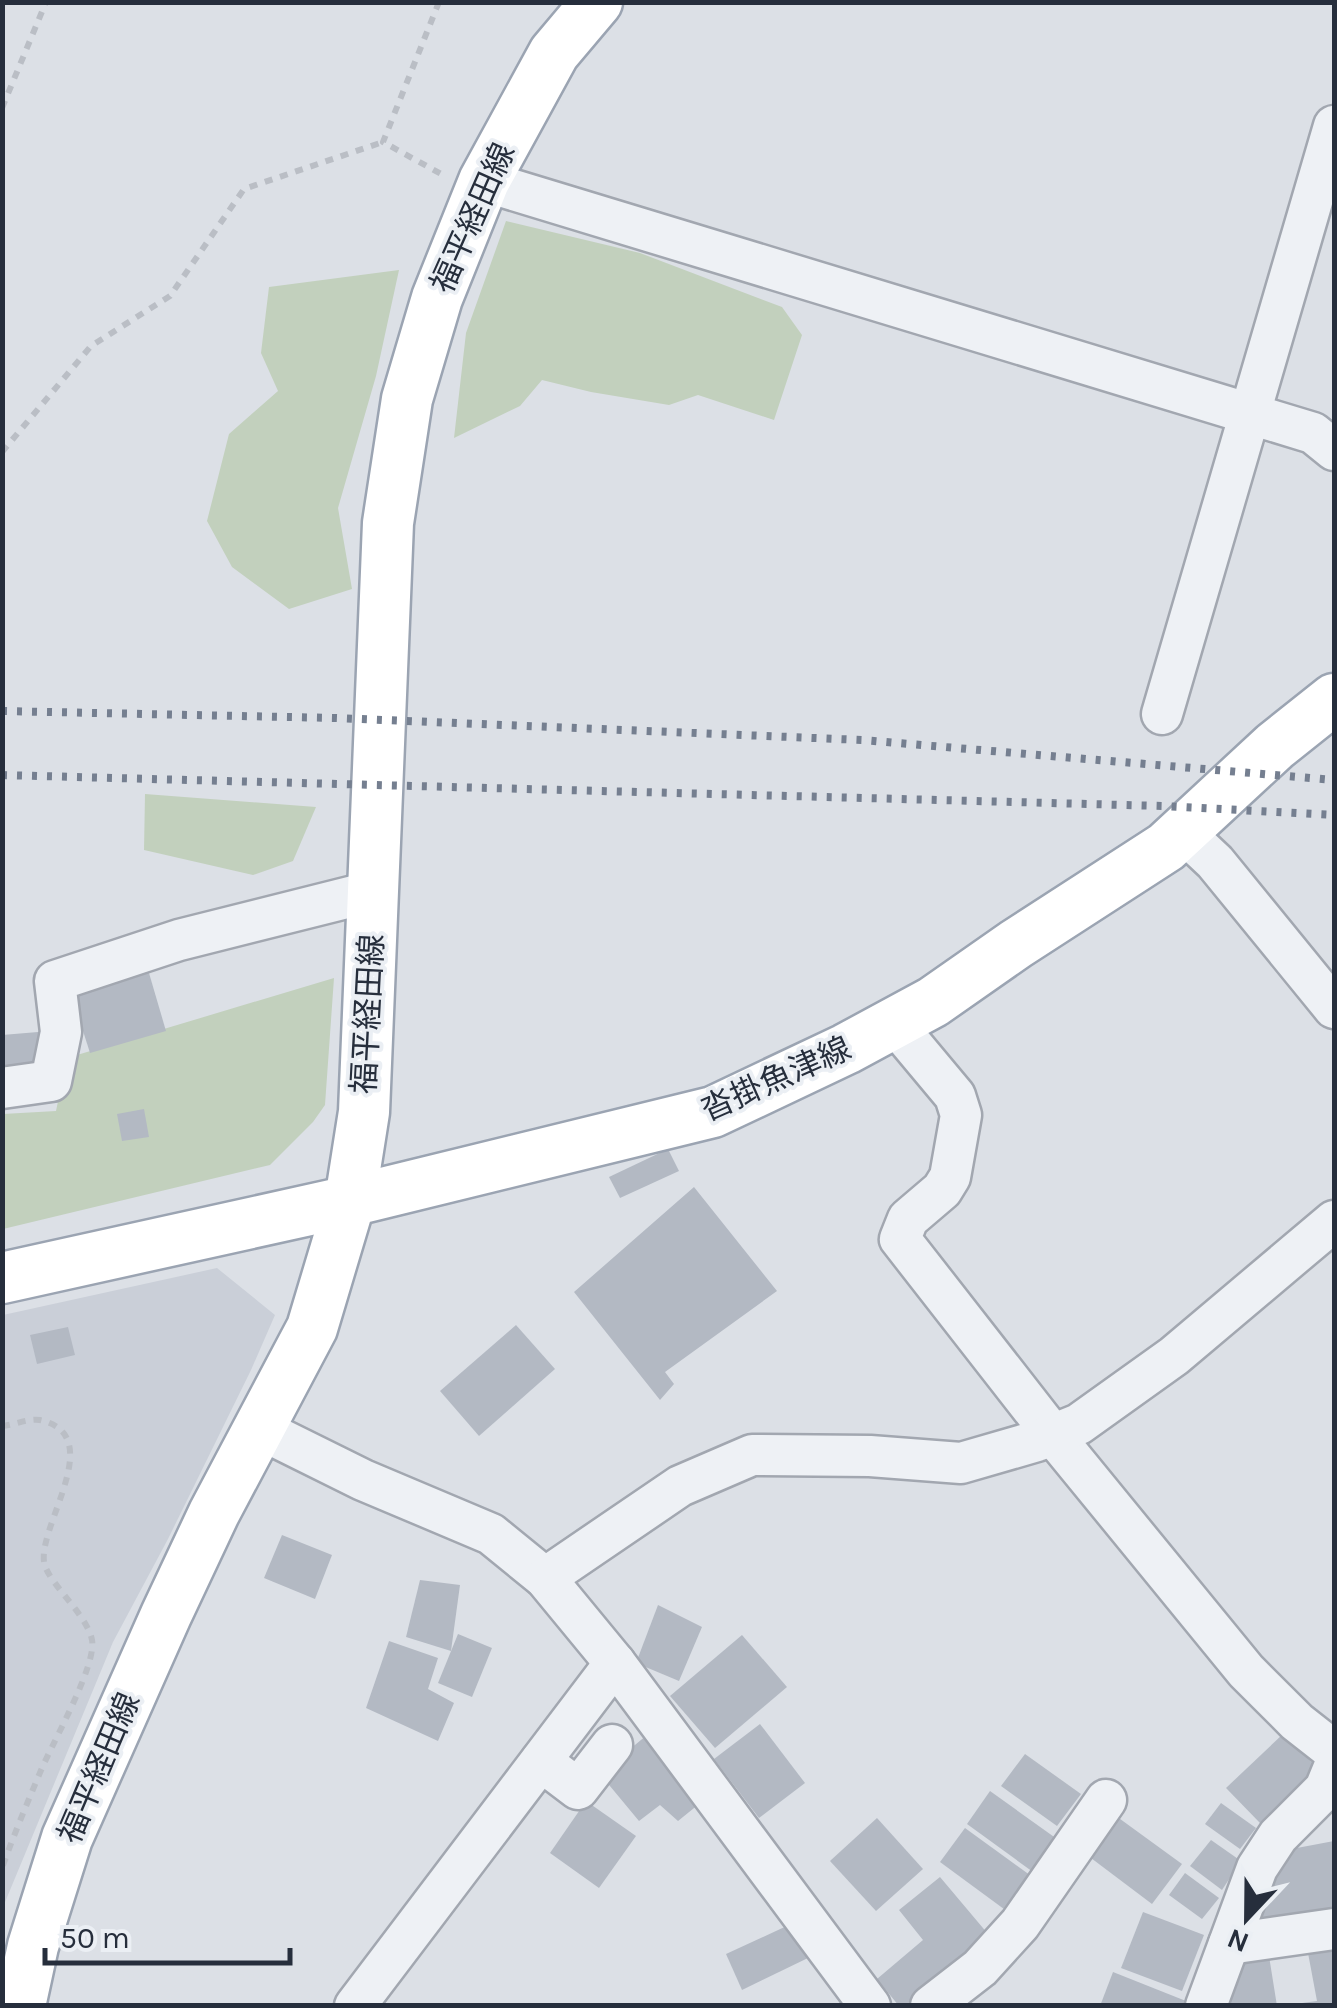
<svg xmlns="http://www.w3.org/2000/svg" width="1337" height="2008" viewBox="0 0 1337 2008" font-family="Karla,'Noto Sans JP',sans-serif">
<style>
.built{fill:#cacfd8}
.green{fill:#c2d0bd}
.building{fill:#b3b9c3}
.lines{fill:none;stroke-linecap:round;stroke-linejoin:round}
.minor-casing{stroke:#a2a7b0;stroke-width:45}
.major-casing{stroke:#9ba4b2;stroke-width:55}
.path{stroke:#babec5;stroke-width:6;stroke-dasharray:8 8;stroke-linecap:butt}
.minor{stroke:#eef1f5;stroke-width:40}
.major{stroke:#fff;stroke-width:50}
.rail{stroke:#757f90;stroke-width:8;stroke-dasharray:5 10;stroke-linecap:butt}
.labels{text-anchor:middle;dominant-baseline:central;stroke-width:8;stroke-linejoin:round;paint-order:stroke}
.street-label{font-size:32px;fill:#262e3c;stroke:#ebeff4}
</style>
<rect width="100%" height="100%" fill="#dce0e6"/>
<path class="built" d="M 217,1268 L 275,1315 L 251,1370 L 168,1539 L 113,1642 L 3,1907 L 3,1315 Z"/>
<g class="green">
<path d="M 506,221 L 640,253 L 782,307 L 802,335 L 774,420 L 698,395 L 669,405 L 591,392 L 542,380 L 520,406 L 454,438 L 466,333 Z"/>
<path d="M 399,270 L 376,376 L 338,508 L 352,589 L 289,609 L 232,567 L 207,521 L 229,434 L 278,391 L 261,353 L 269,287 Z"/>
<path d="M 145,794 L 316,807 L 293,861 L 253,875 L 144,850 Z"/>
<path d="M 334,978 L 325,1105 L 313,1122 L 270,1165 L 3,1229 L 3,1114 L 56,1111 L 67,1058 Z"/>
</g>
<g class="building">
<path d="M 149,973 L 166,1031 L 90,1053 L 72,996 Z"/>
<path d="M 38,1032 L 41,1072 L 2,1076 L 2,1035 Z"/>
<path d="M 144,1109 L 149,1137 L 122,1141 L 117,1114 Z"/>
<path d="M 668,1149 L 679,1171 L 620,1198 L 609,1177 Z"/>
<path d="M 694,1187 L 777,1291 L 665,1372 L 674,1384 L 660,1400 L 574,1292 Z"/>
<path d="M 516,1325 L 555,1369 L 479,1436 L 440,1391 Z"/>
<path d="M 68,1327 L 75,1355 L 37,1364 L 30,1335 Z"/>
<path d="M 282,1535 L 332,1555 L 315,1599 L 264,1578 Z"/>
<path d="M 420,1580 L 460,1585 L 451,1651 L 406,1637 Z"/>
<path d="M 658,1605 L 702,1627 L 679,1681 L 636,1663 Z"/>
<path d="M 458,1634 L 492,1648 L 472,1697 L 438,1683 Z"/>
<path d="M 742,1635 L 787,1687 L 715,1748 L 670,1696 Z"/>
<path d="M 389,1641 L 438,1658 L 428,1689 L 454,1703 L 438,1741 L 366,1708 Z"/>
<path d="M 760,1724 L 805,1783 L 759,1818 L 714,1759 Z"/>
<path d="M 1284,1733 L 1318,1769 L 1260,1823 L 1226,1788 Z"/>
<path d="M 647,1735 L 699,1804 L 678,1821 L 660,1805 L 639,1821 L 600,1774 Z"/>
<path d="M 1025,1754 L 1081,1794 L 1057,1826 L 1001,1786 Z"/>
<path d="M 990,1791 L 1057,1839 L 1033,1872 L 967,1824 Z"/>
<path d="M 586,1801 L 636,1836 L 599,1888 L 550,1853 Z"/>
<path d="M 1221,1803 L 1256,1828 L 1240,1849 L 1205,1824 Z"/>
<path d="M 1116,1816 L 1182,1864 L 1152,1904 L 1087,1855 Z"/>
<path d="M 877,1818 L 923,1869 L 876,1911 L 830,1861 Z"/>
<path d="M 965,1828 L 1034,1878 L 1008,1912 L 940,1862 Z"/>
<path d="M 1211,1840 L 1241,1861 L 1222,1890 L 1190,1866 Z"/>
<path d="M 1334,1841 L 1334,1912 L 1260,1921 L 1281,1851 Z"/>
<path d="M 1185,1873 L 1219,1898 L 1202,1919 L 1169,1895 Z"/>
<path d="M 940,1877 L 988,1934 L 905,2006 L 899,2006 L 877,1979 L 923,1940 L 899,1910 Z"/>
<path d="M 1143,1912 L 1204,1935 L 1182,1991 L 1121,1968 Z"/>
<path d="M 791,1924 L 810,1957 L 742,1990 L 726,1954 Z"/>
<path d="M 1334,1950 L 1334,2006 L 1302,2006 L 1302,2003 L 1317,2001 L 1308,1953 Z"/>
<path d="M 1269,1956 L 1277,2006 L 1229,2006 L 1228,1986 L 1238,1983 L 1237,1959 Z"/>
<path d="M 1113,1972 L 1191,2003 L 1190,2006 L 1100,2006 Z"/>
</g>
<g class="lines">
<g class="minor-casing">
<g id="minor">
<path d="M 484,181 L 1313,433 L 1334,450"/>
<path d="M 1162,714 L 1334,126"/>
<path d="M 1182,831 L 1215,862 L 1334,1008"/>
<path d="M 894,1023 L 955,1096 L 961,1115 L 950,1177 L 942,1190 L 908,1219 L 900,1239 L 1053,1435 L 1246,1671 L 1297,1722 L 1334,1751"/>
<path d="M 2,1088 L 51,1081 L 61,1032 L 55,981 L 179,940 L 374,891"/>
<path d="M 258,1428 L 363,1480 L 491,1534 L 545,1578 L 615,1663 L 870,2006"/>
<path d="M 545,1578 L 680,1486 L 752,1455 L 870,1456 L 961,1463 L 1037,1441 L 1079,1424 L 1174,1356 L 1334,1221"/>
<path d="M 541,1761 L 578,1789 L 612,1745"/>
<path d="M 1229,1944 L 1334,1929"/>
<path d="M 355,2006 L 615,1663"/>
<path d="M 931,2006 L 980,1968 L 1020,1924 L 1106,1800"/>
<path d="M 1206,2006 L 1257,1868 L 1278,1836 L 1325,1789 L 1334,1767"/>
</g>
</g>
<g class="major-casing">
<g id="major">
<path d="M 2,1278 L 350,1201 L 713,1112 L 846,1049 L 933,1002 L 1016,944 L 1166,847 L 1275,746 L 1334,699"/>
<path d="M 20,2006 L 33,1946 L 67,1838 L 166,1615 L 214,1513 L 312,1328 L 350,1201 L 364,1112 L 388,523 L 407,399 L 437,298 L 484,181 L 554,53 L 597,2"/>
</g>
</g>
<g class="path">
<path d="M 439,2 L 383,142 L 443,175"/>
<path d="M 2,108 L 46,2"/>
<path d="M 2,452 L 91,346 L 170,296 L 244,189 L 383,142"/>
<path d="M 2,1426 C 14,1425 29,1418 40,1420 C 108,1435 39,1523 44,1562 C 47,1582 87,1614 92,1640 C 97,1666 50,1747 39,1775 C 26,1806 13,1837 2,1868"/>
</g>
<use href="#minor" class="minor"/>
<use href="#major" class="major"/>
<g class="rail">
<path d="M 2,711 L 336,718 L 862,740 L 1334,780"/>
<path d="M 2,775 L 1163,806 L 1334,815"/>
</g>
</g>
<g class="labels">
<g class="street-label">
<text transform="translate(473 218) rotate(-66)">福平経田線</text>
<text transform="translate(368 1014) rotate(-87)">福平経田線</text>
<text transform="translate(776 1079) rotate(-24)">沓掛魚津線</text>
<text transform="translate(99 1768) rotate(-67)">福平経田線</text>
</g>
</g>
<rect width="1337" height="2008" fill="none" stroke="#262e3c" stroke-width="10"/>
<g transform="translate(1247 1918) rotate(202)" stroke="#ebeff4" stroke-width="8" paint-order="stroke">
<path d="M0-8L18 38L0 25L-18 38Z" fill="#262e3c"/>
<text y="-15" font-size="28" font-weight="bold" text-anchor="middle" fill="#262e3c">N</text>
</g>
<path d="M45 1948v15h245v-15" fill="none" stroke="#262e3c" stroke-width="5"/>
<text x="60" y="1948" font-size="30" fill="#262e3c" stroke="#ebeff4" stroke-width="8" paint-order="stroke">50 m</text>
</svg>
